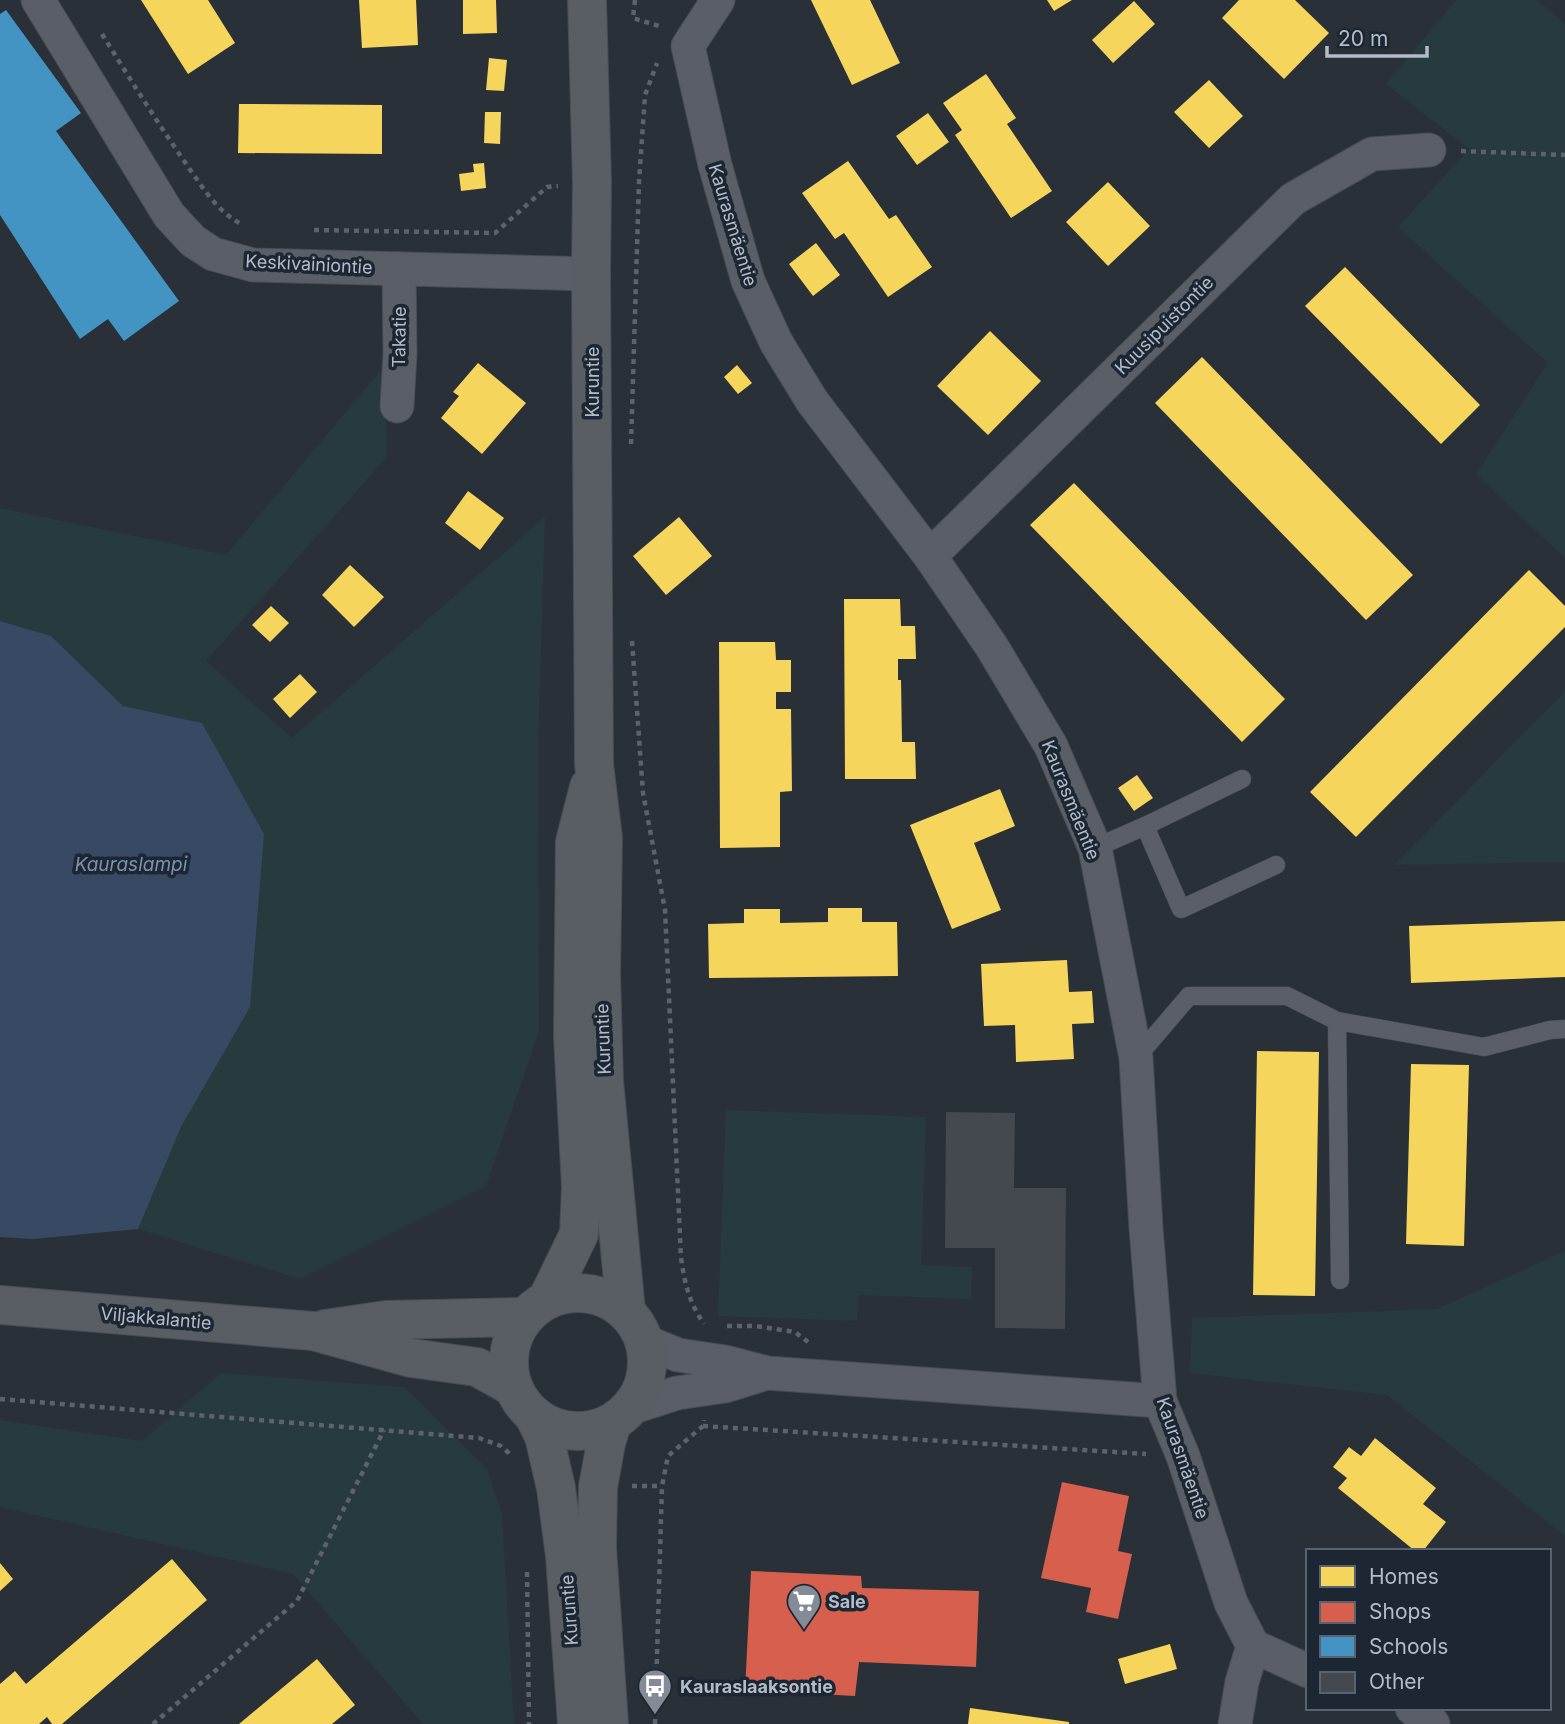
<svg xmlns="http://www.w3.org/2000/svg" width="1565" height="1724" viewBox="0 0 1565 1724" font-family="Inter,sans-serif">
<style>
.green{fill:#273a3e}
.water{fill:#384963}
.homes{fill:#f6d55c}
.shops{fill:#d6604d}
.schools{fill:#4393c3}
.building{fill:#444950}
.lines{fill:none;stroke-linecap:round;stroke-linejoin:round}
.lane-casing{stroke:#484c53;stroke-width:19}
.street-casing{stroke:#484c53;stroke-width:35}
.secondary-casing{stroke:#484c53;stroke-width:40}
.path{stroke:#5d636a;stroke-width:4.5;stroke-dasharray:5 5;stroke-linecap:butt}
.lane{stroke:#5a5e66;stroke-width:18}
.street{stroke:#5a5e66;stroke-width:33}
.secondary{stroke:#595d64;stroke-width:38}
.labels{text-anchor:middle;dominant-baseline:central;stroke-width:7;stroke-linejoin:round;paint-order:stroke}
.street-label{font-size:18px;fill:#b4bcc9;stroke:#1d2633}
.poi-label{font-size:18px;font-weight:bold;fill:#b4bcc9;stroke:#1d2633;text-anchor:start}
.water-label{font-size:19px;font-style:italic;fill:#7c92b1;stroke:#1d2633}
</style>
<rect width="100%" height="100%" fill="#2a3038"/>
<g class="green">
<path d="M 1456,0 L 1537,0 L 1565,24 L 1565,558 L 1476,474 L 1548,363 L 1398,227 L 1469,149 L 1386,84 Z"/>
<path d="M 387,363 L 386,458 L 206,661 L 292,738 L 545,517 L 538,744 L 539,1031 L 486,1186 L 300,1279 L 138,1229 L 182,1126 L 202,723 L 123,706 L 51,636 L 0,621 L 0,508 L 226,555 Z"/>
<path d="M 1565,691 L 1565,862 L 1394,865 Z"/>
<path d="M 726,1110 L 926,1117 L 921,1265 L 972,1267 L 971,1299 L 858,1295 L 857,1321 L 718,1316 Z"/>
<path d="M 1565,1251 L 1565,1536 L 1387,1395 L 1190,1373 L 1192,1318 L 1437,1309 Z"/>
<path d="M 221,1373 L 404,1387 L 487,1469 L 502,1515 L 514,1724 L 423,1724 L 293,1574 L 0,1507 L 0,1420 L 142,1441 Z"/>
</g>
<path class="water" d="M 0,621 L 51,636 L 123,706 L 202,723 L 264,834 L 250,1007 L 182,1125 L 138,1229 L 33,1239 L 0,1237 Z"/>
<g class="homes">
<path d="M 141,0 L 208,0 L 235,43 L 188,74 Z"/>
<path d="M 359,0 L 416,0 L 418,45 L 362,48 Z"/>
<path d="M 463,0 L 496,0 L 497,33 L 463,34 Z"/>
<path d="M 811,0 L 870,0 L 900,63 L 852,85 Z"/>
<path d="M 1047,0 L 1072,0 L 1054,11 Z"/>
<path d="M 1239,0 L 1295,0 L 1329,33 L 1284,79 L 1222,18 Z"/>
<path d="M 1134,1 L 1155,24 L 1113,63 L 1092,40 Z"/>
<path d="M 489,58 L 507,60 L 504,91 L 486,90 Z"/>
<path d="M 986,74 L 1016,118 L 1007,124 L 1052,191 L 1011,218 L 955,135 L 962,130 L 943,103 Z"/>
<path d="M 1209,80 L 1243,116 L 1209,148 L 1174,112 Z"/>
<path d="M 239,104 L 382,105 L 382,154 L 238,153 Z"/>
<path d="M 485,112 L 501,112 L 500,144 L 484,143 Z"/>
<path d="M 928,113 L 949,142 L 917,165 L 896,136 Z"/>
<path d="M 848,161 L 889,219 L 896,215 L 932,267 L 888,297 L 844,233 L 835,239 L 802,193 Z"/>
<path d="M 484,163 L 486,188 L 461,191 L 459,174 L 474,172 L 473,164 Z"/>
<path d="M 1108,182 L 1150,226 L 1108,266 L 1066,222 Z"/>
<path d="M 816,243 L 840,275 L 813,296 L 789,264 Z"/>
<path d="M 1345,267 L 1480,405 L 1441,444 L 1305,306 Z"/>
<path d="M 990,331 L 1041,381 L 988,435 L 937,386 Z"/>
<path d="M 1202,357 L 1413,575 L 1366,620 L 1155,403 Z"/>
<path d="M 478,363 L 526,403 L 482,454 L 441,418 L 459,396 L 453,392 Z"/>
<path d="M 737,365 L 752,383 L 738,394 L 724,377 Z"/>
<path d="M 1074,483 L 1285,699 L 1242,742 L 1030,525 Z"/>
<path d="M 468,491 L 504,518 L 480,550 L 445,523 Z"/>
<path d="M 679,517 L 712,556 L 666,595 L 633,556 Z"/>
<path d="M 350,565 L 384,597 L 354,627 L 322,595 Z"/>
<path d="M 1529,570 L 1565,606 L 1565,627 L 1356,837 L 1310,792 Z"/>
<path d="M 844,599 L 900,599 L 901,626 L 915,626 L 916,659 L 898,659 L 898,680 L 901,680 L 902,742 L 915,742 L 916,779 L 845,779 Z"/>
<path d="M 271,606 L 289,623 L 270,642 L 252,625 Z"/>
<path d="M 719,642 L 775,642 L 776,660 L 791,660 L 791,692 L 776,692 L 776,709 L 791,709 L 792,791 L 780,792 L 780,847 L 720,848 Z"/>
<path d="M 300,674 L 317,692 L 290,718 L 273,699 Z"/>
<path d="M 1137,775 L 1153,798 L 1134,811 L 1118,788 Z"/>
<path d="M 1000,789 L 1015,826 L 974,843 L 1001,910 L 952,929 L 910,825 Z"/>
<path d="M 828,908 L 862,908 L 862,922 L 897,922 L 898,976 L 709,978 L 708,924 L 744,923 L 744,909 L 780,909 L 780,923 L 828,922 Z"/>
<path d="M 1565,921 L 1565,977 L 1411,983 L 1409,926 Z"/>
<path d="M 1067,960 L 1069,992 L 1092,991 L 1094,1023 L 1072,1024 L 1074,1059 L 1016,1062 L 1015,1025 L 984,1026 L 981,964 Z"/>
<path d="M 1257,1051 L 1319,1052 L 1315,1296 L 1253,1295 Z"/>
<path d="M 1411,1064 L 1469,1065 L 1464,1246 L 1406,1244 Z"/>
<path d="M 1375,1438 L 1436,1488 L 1423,1504 L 1446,1522 L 1423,1551 L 1415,1551 L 1338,1488 L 1347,1478 L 1333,1467 L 1349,1447 L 1361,1456 Z"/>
<path d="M 172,1559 L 207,1600 L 62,1724 L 52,1724 L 47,1717 L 39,1724 L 0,1724 L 0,1684 L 15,1671 L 26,1684 Z"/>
<path d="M 0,1563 L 13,1579 L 0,1591 Z"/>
<path d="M 1170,1644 L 1177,1669 L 1125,1684 L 1118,1659 Z"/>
<path d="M 317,1659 L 355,1705 L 332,1724 L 239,1724 Z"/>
<path d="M 970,1708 L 1069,1722 L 1069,1724 L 968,1724 Z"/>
</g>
<g class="shops">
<path d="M 1062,1482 L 1129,1496 L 1118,1551 L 1132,1554 L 1118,1619 L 1086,1612 L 1091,1588 L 1041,1578 Z"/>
<path d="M 751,1571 L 861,1576 L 862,1588 L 979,1591 L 976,1667 L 859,1662 L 855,1696 L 745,1690 Z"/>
</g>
<path class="schools" d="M 6,10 L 81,113 L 56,131 L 179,301 L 124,341 L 108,319 L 80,339 L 0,215 L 0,14 Z"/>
<path class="building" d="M 946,1112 L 1015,1113 L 1014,1188 L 1066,1188 L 1065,1329 L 995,1328 L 995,1248 L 945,1248 Z"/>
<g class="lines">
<g class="lane-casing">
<g id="lane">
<path d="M 1145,826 L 1181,909 L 1276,865"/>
<path d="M 1095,848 L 1145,826 L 1242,779"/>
<path d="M 1337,1021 L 1340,1280"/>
<path d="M 1136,1058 L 1189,996 L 1287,996 L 1337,1021 L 1484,1047 L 1550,1030 L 1565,1029"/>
</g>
</g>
<g class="street-casing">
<g id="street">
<path d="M 38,0 L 169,215 L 193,241 L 213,254 L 253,265 L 591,274"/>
<path d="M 718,0 L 688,46 L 715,165 L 748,281 L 776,342 L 812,401 L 930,556 L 992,647 L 1051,746 L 1095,848 L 1136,1058 L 1146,1228 L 1160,1401 L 1183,1456 L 1231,1603 L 1253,1646 L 1242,1682 L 1235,1724"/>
<path d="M 397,406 L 400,354 L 399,269"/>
<path d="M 930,556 L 1293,199 L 1372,154 L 1429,150"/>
<path d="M 644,1341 L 678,1355 L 725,1362 L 767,1373 L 1160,1401"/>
<path d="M 630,1408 L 677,1393 L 725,1386 L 767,1373"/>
<path d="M 1253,1646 L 1308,1671"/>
<path d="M 1412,1708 L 1433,1724"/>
</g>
</g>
<g class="secondary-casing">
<g id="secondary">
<path d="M 587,0 L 592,183 L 591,274 L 594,764 L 603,838 L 601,975 L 604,1081 L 626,1312"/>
<circle cx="578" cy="1362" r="69"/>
<path d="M 547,1300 L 579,1234 L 581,1187 L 573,1036 L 575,842 L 589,787"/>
<path d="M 0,1305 L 313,1331 L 411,1358 L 477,1367 L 513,1387"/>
<path d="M 325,1329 L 386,1320 L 525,1317"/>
<path d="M 534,1416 L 544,1436 L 556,1488 L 565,1556 L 577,1724"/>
<path d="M 609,1724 L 597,1548 L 598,1487 L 606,1443 L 612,1423"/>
</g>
</g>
<g class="path">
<path d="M 635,0 L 633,18 L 662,27"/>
<path d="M 102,34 C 128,76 154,117 182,158 C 200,183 215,211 243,225"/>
<path d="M 1461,151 L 1565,155"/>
<path d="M 314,230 L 495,233 L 547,187 L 558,186"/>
<path d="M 631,444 L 639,182 L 645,95 L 657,63"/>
<path d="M 632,641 L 643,793 L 665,910 L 681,1258 C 685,1285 689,1302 704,1324"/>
<path d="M 727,1326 L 756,1326 L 795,1332 L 808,1342"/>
<path d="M 0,1399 L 479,1438 L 501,1446 L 511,1455"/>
<path d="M 703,1426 L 1146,1454"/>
<path d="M 632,1486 L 662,1486"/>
<path d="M 527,1572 L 529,1724"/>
<path d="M 153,1724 L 297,1601 L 384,1430"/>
<path d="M 655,1724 L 662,1486 L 668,1456 L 703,1426 L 704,1420"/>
</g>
<use href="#lane" class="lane"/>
<use href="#street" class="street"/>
<use href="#secondary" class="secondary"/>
</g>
<defs>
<g id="supermarket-pin" transform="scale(1.75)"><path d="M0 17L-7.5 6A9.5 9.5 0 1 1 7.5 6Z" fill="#848b96" stroke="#1d2633"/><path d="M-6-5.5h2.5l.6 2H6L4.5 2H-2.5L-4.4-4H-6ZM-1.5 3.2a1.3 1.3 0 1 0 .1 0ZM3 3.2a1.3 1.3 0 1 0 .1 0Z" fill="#fff"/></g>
<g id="bus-pin" transform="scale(1.75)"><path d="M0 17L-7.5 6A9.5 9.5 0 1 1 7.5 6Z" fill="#848b96" stroke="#1d2633"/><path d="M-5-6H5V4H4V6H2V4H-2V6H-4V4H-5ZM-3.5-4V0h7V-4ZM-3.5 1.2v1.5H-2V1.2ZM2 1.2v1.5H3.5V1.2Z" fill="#fff"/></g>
</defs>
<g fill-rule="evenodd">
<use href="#supermarket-pin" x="804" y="1601"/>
<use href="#bus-pin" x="655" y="1686"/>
</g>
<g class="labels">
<g class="street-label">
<text transform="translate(733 225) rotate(73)">Kaurasmäentie</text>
<text transform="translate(309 264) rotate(3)">Keskivainiontie</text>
<text transform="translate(1164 325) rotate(-45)">Kuusipuistontie</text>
<text transform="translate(399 337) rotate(-89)">Takatie</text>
<text transform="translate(592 382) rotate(-90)">Kuruntie</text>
<text transform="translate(1071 800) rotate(68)">Kaurasmäentie</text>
<text transform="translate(603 1039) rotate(-92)">Kuruntie</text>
<text transform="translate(156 1318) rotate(5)">Viljakkalantie</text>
<text transform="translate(1183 1458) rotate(71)">Kaurasmäentie</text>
<text transform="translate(569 1610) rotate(-94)">Kuruntie</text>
</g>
<g class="poi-label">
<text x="828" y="1601">Sale</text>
<text x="680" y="1686">Kauraslaaksontie</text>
</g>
<g class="water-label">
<text x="131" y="864">Kauraslampi</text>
</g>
</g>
<rect x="1306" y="1549" width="245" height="161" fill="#1d2633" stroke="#59626f" stroke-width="2"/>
<rect x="1320" y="1566" width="35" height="21" fill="#f6d55c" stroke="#59626f" stroke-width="2"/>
<text x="1369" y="1584" font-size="21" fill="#b4bcc9">Homes</text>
<rect x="1320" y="1602" width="35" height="21" fill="#d6604d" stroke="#59626f" stroke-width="2"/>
<text x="1369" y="1619" font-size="21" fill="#b4bcc9">Shops</text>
<rect x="1320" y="1636" width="35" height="21" fill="#4393c3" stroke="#59626f" stroke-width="2"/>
<text x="1369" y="1654" font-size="21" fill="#b4bcc9">Schools</text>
<rect x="1320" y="1672" width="35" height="21" fill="#444950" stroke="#59626f" stroke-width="2"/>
<text x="1369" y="1689" font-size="21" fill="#b4bcc9">Other</text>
<path d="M1327 46v10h100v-10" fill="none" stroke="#b4bcc9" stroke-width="3.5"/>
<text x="1338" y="46" font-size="21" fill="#b4bcc9" stroke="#1d2633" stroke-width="5" paint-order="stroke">20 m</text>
</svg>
